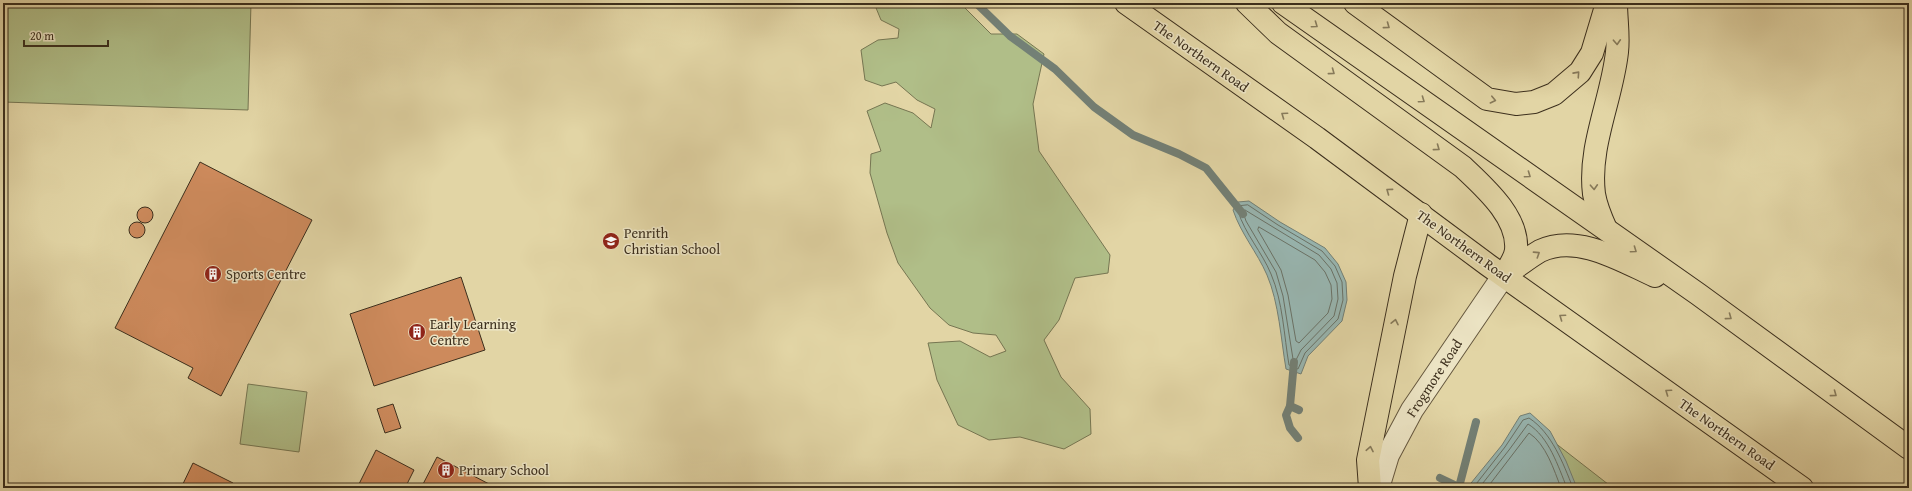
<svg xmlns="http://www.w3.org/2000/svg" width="1912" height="491" viewBox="0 0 1912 491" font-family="'Gentium Book Plus',serif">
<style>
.green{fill:#b0be88;stroke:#767652}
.water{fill:#98b6b1;stroke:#738076}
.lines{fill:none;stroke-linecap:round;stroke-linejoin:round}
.shore{stroke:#6a7267;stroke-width:1}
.stream{stroke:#738076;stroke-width:8}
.building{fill:#cd8a5c;stroke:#3c2f1d}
.minor-casing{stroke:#66583f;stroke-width:24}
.trunk-casing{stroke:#3c2f1d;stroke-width:24}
.minor{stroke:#ece4c4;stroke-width:22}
.trunk{stroke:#e2d5a5;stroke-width:22}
.oneway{stroke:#877a5a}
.labels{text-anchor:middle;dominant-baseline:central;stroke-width:3;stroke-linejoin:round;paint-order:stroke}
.street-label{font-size:14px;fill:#3c2f1d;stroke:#ece4c4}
.poi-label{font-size:14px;fill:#3c2f1d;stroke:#ece4c4;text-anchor:start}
</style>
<rect width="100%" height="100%" fill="#e2d5a5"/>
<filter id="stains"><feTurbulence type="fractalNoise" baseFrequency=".005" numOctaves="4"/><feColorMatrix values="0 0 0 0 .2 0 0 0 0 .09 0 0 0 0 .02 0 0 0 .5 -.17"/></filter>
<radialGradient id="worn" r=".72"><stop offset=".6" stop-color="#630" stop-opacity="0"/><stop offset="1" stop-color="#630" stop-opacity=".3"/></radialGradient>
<g class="green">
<path d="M 3,3 L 251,3 L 248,110 L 3,102 Z"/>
<path d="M 874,3 L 960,3 L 991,34 L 1017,34 L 1044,54 L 1033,104 L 1039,151 L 1110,255 L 1108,273 L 1075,278 L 1059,320 L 1044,340 L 1061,377 L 1090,409 L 1091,434 L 1064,449 L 1020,437 L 989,440 L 958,425 L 937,380 L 928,343 L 960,341 L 990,357 L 1006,351 L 996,335 L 973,333 L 949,325 L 930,308 L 898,263 L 887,233 L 870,173 L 871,154 L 881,151 L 867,111 L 885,103 L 913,113 L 931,128 L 935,109 L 917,100 L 896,82 L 882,86 L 865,80 L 861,50 L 878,40 L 898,38 L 899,29 L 881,20 Z"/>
<path d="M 248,384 L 307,392 L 299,452 L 240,444 Z"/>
<path d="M 1523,418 L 1613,488 L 1472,488 Z"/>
<rect x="3" y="433" width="3" height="31"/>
</g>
<g class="water">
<path d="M 1249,201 L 1280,222 L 1325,248 L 1338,264 L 1346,282 L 1347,300 L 1342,321 L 1308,356 L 1301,374 L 1286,369 C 1281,340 1279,303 1267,275 C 1257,252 1241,234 1233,210 L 1238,202 Z"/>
<path d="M 1530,413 L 1550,431 L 1566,461 L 1577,488 L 1467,488 L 1502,445 L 1520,416 Z"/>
</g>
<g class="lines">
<g class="shore">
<path d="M 1248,205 L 1278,225 L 1322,251 L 1335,266 L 1342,282 L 1343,300 L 1338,319 L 1305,353 L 1298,369 L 1289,365 C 1284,336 1283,302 1271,274 C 1262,252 1245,234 1238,211 L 1240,206 Z"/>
<path d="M 1245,210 L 1319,255 L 1331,269 L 1337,283 L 1338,299 L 1334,316 L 1301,350 L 1296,360 L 1293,359 L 1283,296 L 1276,272 L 1246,221 L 1243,212 Z"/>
<path d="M 1259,227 L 1315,260 L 1325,272 L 1331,285 L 1332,299 L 1328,313 L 1299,343 L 1296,341 L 1288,295 L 1281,270 L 1258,230 Z"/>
<path d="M 1473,488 L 1505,447 L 1523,420 L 1529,418 C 1552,433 1563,463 1573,488"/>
<path d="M 1479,488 L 1509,450 L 1528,424 C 1549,437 1558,466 1567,488"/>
<path d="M 1487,488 L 1529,433 C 1546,444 1554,470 1561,488"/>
</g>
<g class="stream">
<path d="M 976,3 L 1010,36 L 1055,69 L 1094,107 L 1133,135 L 1179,154 L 1206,168 L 1243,214"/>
<path d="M 1294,362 L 1290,406 L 1299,410"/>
<path d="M 1290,406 L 1286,415 L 1290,428 L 1298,438"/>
<path d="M 1440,478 L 1461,488"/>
<path d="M 1459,487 L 1476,422"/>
</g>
</g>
<g class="building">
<path d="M 200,162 L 312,220 L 221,396 L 188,378 L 193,368 L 115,328 Z"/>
<circle cx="145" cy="215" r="8"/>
<circle cx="137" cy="230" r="8"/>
<path d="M 461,277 L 485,350 L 374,386 L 350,314 Z"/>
<path d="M 393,404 L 401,428 L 385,433 L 377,409 Z"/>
<path d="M 376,450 L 414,470 L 405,488 L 357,488 Z"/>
<path d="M 437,457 L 491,485 L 490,488 L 421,488 Z"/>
<path d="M 193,463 L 233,483 L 230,488 L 181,488 Z"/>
<path d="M 528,484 L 537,488 L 526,488 Z"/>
</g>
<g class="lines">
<g class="minor-casing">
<path id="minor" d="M 1378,488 L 1388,455 L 1412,410 L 1504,275"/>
</g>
<g class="trunk-casing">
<g id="trunk">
<path d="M 1126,3 L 1317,138 L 1488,265 L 1802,488"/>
<path d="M 1247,3 L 1278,33 L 1463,167 C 1484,187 1519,217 1516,250 C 1515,259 1508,268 1504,275"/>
<path d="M 1283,3 L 1698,294 L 1909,448"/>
<path d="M 1355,3 L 1487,99 L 1516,104 L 1534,102 L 1554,94 L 1580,72 L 1592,53 L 1607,3"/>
<path d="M 1606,229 C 1601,218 1596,206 1594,194 C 1588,146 1612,99 1617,52 C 1619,36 1616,19 1616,3"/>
<path d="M 1504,275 C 1516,268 1528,258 1540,251 C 1577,233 1622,261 1655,276"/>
<path d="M 1370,488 L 1368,460 L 1405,276 L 1421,214"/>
</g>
</g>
<use href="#minor" class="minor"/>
<use href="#trunk" class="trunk"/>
</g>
<defs><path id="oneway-chevron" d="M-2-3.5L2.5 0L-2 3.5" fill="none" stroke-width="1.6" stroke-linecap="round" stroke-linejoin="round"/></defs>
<g class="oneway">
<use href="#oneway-chevron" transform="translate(1315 25) rotate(35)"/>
<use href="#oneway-chevron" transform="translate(1387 26) rotate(36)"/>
<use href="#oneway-chevron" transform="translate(1617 42) rotate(87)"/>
<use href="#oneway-chevron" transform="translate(1332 72) rotate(36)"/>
<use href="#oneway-chevron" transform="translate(1577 74) rotate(-48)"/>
<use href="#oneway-chevron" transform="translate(1422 100) rotate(35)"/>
<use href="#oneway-chevron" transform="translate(1493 100) rotate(13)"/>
<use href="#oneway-chevron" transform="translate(1284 115) rotate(-145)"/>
<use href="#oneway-chevron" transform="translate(1437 148) rotate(36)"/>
<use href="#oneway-chevron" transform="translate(1528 175) rotate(35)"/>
<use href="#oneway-chevron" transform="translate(1594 187) rotate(87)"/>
<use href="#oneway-chevron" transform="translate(1389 191) rotate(-144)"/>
<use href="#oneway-chevron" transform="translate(1634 250) rotate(35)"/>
<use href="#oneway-chevron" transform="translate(1537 254) rotate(-33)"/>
<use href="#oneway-chevron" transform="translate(1562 317) rotate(-145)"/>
<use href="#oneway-chevron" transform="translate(1729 317) rotate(36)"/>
<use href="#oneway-chevron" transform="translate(1395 322) rotate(-78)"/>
<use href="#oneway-chevron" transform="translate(1668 392) rotate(-145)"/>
<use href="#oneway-chevron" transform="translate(1834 394) rotate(36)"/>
<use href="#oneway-chevron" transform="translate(1370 449) rotate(-79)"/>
</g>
<defs>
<g id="school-disc" transform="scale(0.9)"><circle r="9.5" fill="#8f2418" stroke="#ece4c4"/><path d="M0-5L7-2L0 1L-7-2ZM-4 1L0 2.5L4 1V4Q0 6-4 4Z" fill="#fff"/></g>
<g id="building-disc" transform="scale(0.9)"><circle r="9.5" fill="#8f2418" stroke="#ece4c4"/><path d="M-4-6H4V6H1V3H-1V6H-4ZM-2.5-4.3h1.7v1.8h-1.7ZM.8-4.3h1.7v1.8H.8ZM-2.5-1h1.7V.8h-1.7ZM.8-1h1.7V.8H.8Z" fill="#fff"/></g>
</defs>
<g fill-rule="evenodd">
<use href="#school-disc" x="611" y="241"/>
<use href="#building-disc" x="213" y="274"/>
<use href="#building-disc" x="417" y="332"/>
<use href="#building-disc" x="446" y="470"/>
</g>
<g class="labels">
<g class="street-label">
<text transform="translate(1201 56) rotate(35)">The Northern Road</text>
<text transform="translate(1464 246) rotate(36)">The Northern Road</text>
<text transform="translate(1434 378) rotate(-57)">Frogmore Road</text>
<text transform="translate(1727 434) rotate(35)">The Northern Road</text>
</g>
<g class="poi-label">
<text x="624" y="233">Penrith<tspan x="624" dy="16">Christian School</tspan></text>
<text x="226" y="274">Sports Centre</text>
<text x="430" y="324">Early Learning<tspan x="430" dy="16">Centre</tspan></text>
<text x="459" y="470">Primary School</text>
</g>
</g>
<rect width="1912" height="491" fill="none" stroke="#e2d5a5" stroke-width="16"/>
<rect x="4" y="4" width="1904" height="483" fill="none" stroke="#3c2f1d" stroke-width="2"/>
<rect x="8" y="8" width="1896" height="475" fill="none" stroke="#3c2f1d"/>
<path d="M24 40v6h84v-6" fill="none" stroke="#3c2f1d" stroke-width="2"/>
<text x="30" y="40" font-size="12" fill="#3c2f1d" stroke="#ece4c4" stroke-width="3" paint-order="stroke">20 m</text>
<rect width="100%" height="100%" filter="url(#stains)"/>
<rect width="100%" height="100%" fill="url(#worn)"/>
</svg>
